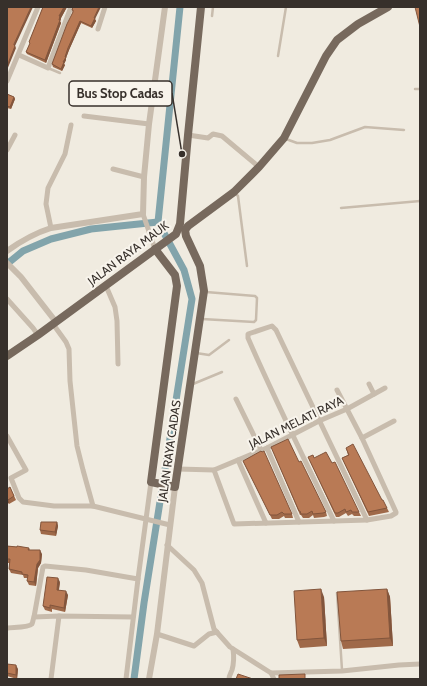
<svg xmlns="http://www.w3.org/2000/svg" width="427" height="686" viewBox="0 0 427 686" font-family="Cabin,sans-serif">
<style>
.lines{fill:none;stroke-linecap:round;stroke-linejoin:round}
.canal{stroke:#82a4ab;stroke-width:7}
.service{stroke:#c8bcad;stroke-width:2.5}
.minor{stroke:#c8bcad;stroke-width:5}
.tertiary{stroke:#c8bcad;stroke-width:6}
.primary{stroke:#77695d;stroke-width:8}
.wall{fill:#9f6949}
.shaded-wall{fill:#82553c}
.building{fill:#b97a55;stroke:#82553c}
.labels{text-anchor:middle;dominant-baseline:central;stroke-width:4;stroke-linejoin:round;paint-order:stroke}
.street-label{font-size:12px;fill:#37302b;stroke:#f8f4ec}
.leader{fill:none;stroke:#37302b;stroke-width:1.5}
.callout-dot{fill:#37302b;stroke:#f8f4ec;stroke-width:1.5}
.callout{fill:#f8f4ec;stroke:#37302b;stroke-width:1.5}
.callout-label{font-size:13px;text-anchor:middle;font-weight:bold;fill:#37302b}
</style>
<rect width="100%" height="100%" fill="#f0ebe0"/>
<g class="lines">
<g class="canal">
<path d="M 158,222 L 180,7"/>
<path d="M 7,264 L 23,251 L 51,239 L 91,229 L 158,222"/>
<path d="M 134,679 L 144,603 L 192,299 L 184,270 L 158,222"/>
</g>
<g class="service">
<path d="M 212,16 L 213,7"/>
<path d="M 278,56 L 286,7"/>
<path d="M 48,68 L 60,73"/>
<path d="M 415,89 L 420,89"/>
<path d="M 286,139 L 297,143 L 312,143 L 330,140 L 365,127 L 404,130"/>
<path d="M 235,193 L 238,196 L 247,266"/>
<path d="M 341,208 L 420,201"/>
<path d="M 202,319 L 254,322 L 256,320 L 257,298 L 255,296 L 206,292"/>
<path d="M 196,353 L 209,355 L 229,340"/>
<path d="M 193,384 L 222,372"/>
<path d="M 337,593 L 342,670"/>
</g>
<g class="minor">
<path d="M 98,29 L 105,7"/>
<path d="M 19,55 L 48,68 L 71,7"/>
<path d="M 7,81 L 38,7"/>
<path d="M 84,116 L 149,124"/>
<path d="M 188,135 L 208,138 L 213,134 L 222,136 L 259,167"/>
<path d="M 7,150 L 15,135"/>
<path d="M 113,169 L 144,177"/>
<path d="M 143,214 L 155,249"/>
<path d="M 51,228 L 46,204 L 48,188 L 65,154 L 71,125"/>
<path d="M 106,286 L 115,307 L 117,321 L 118,364"/>
<path d="M 7,299 L 33,328 L 38,335"/>
<path d="M 53,324 L 66,342 L 69,349 L 70,381 L 77,446 L 83,470 L 93,506"/>
<path d="M 369,384 L 374,394"/>
<path d="M 236,399 L 261,450"/>
<path d="M 7,436 L 26,470 L 11,478 L 19,498 L 23,502 L 54,506 L 93,506 L 170,525"/>
<path d="M 362,438 L 394,421"/>
<path d="M 267,448 L 299,522"/>
<path d="M 238,460 L 266,523"/>
<path d="M 178,469 L 214,470 L 267,448 L 319,421 L 347,409 L 385,388"/>
<path d="M 214,470 L 234,524 L 367,520 L 391,516 L 396,513 L 396,512 L 362,438 L 337,390"/>
<path d="M 334,521 C 305,460 275,400 248,338 L 248,334 L 272,326 L 276,330 L 367,520"/>
<path d="M 167,545 L 194,570 L 202,583 L 214,629 L 230,647 L 271,673 L 274,679"/>
<path d="M 34,617 L 59,616 L 133,617"/>
<path d="M 7,628 C 12,627 28,628 32,624 C 33,622 33,619 34,617 L 43,567 L 45,566 L 86,570 L 138,579"/>
<path d="M 157,634 L 194,646 L 209,634 L 217,632"/>
<path d="M 271,673 L 342,671 L 399,665 L 420,664"/>
<path d="M 51,679 L 59,616"/>
<path d="M 126,679 L 138,579 L 151,482"/>
<path d="M 229,679 C 229,675 231,673 232,670 C 234,663 234,656 233,649"/>
</g>
<g class="tertiary">
<path d="M 7,251 C 21,241 35,233 51,228 L 143,214 L 144,177 L 149,124 L 165,7"/>
<path d="M 7,263 L 21,277 L 56,322"/>
<path d="M 149,679 L 157,634 L 175,487"/>
</g>
<g class="primary">
<path d="M 155,249 L 175,275 L 177,286 L 151,482 L 175,487 L 204,291 L 200,266 L 186,236 L 185,230 L 188,226 L 234,192 L 259,167 L 284,138 L 326,56 L 337,40 L 358,24 L 388,7"/>
<path d="M 7,356 L 38,335 L 176,234 L 180,224 L 188,135 L 201,7"/>
</g>
</g>
<g class="wall">
<path d="M 43,7 L 67,7 L 61,18 L 61,19 L 60,21 L 61,23 L 46,63 L 27,54 L 26,52 L 30,44 L 29,42 Z"/>
<path d="M 72,10 L 95,19 L 96,21 L 92,28 L 81,23 L 69,50 L 66,58 L 66,60 L 64,64 L 65,65 L 62,71 L 53,67 L 52,64 L 73,12 Z"/>
<path d="M 7,94 L 14,97 L 15,99 L 11,109 L 7,108 Z"/>
<path d="M 346,448 L 382,500 L 387,508 L 389,512 L 369,516 L 342,458 L 348,455 Z"/>
<path d="M 273,451 L 299,462 L 326,512 L 327,516 L 324,517 L 314,518 L 313,515 L 309,518 L 303,518 L 301,515 L 300,515 Z"/>
<path d="M 308,457 L 314,458 L 359,512 L 361,516 L 354,516 L 352,514 L 348,516 L 346,513 L 339,517 L 336,517 Z"/>
<path d="M 243,461 L 292,514 L 293,518 L 285,518 L 284,516 L 279,519 L 272,519 Z"/>
<path d="M 10,487 L 16,500 L 9,504 L 9,503 L 7,504 Z"/>
<path d="M 57,522 L 58,526 L 56,536 L 41,534 L 40,530 Z"/>
<path d="M 7,546 L 29,548 L 30,550 L 42,554 L 41,563 L 38,568 L 36,586 L 29,585 L 27,581 L 28,578 L 24,578 L 23,575 L 11,573 L 9,569 L 10,563 L 7,563 Z"/>
<path d="M 60,582 L 59,590 L 68,595 L 65,612 L 52,609 L 52,612 L 45,610 L 43,606 Z"/>
<path d="M 387,589 L 390,597 L 393,646 L 343,649 L 341,641 Z"/>
<path d="M 324,597 L 327,646 L 300,648 L 297,640 Z"/>
<path d="M 7,664 L 18,669 L 17,679 L 7,676 Z"/>
</g>
<g class="shaded-wall">
<path d="M 31,7 L 33,7 L 15,46 L 16,48 L 7,70 L 7,66 L 14,44 Z"/>
<path d="M 64,7 L 67,7 L 61,18 L 61,19 L 60,21 L 61,23 L 46,63 L 45,60 L 59,16 Z"/>
<path d="M 99,7 L 101,7 L 95,19 L 96,21 L 92,28 L 91,26 L 94,18 Z"/>
<path d="M 80,21 L 81,23 L 69,50 L 66,58 L 66,60 L 64,64 L 65,65 L 62,71 L 61,69 L 65,57 Z"/>
<path d="M 14,97 L 15,99 L 11,109 L 10,107 Z"/>
<path d="M 7,499 L 8,499 L 9,503 L 7,504 Z"/>
<path d="M 57,522 L 58,526 L 56,536 L 55,532 Z"/>
<path d="M 40,550 L 42,554 L 41,563 L 38,568 L 36,586 L 34,582 L 37,564 Z"/>
<path d="M 58,578 L 60,582 L 58,594 L 57,590 Z"/>
<path d="M 321,589 L 324,597 L 327,646 L 324,638 Z"/>
<path d="M 387,589 L 390,597 L 393,646 L 390,638 Z"/>
<path d="M 66,591 L 68,595 L 65,612 L 64,608 Z"/>
<path d="M 16,665 L 18,669 L 17,679 L 16,675 Z"/>
</g>
<g class="building">
<path d="M 7,7 L 31,7 L 14,44 L 14,45 L 15,46 L 7,66 Z"/>
<path d="M 43,7 L 64,7 L 59,16 L 60,16 L 59,20 L 60,20 L 45,60 L 26,52 L 30,43 L 29,42 Z"/>
<path d="M 73,7 L 99,7 L 94,18 L 95,18 L 91,26 L 80,21 L 68,48 L 65,57 L 66,57 L 63,62 L 64,62 L 61,69 L 52,64 L 67,24 L 73,12 L 73,10 L 72,10 Z"/>
<path d="M 415,7 L 420,7 L 420,27 Z"/>
<path d="M 7,94 L 14,97 L 10,107 L 7,106 Z"/>
<path d="M 288,439 L 299,462 L 301,461 L 326,512 L 323,513 L 313,514 L 312,511 L 307,514 L 301,514 L 300,511 L 299,511 L 271,447 Z"/>
<path d="M 353,444 L 382,500 L 383,500 L 387,508 L 368,512 L 342,458 L 349,455 L 346,448 Z"/>
<path d="M 261,451 L 262,452 L 264,451 L 292,514 L 284,514 L 282,512 L 277,515 L 270,515 L 243,461 Z"/>
<path d="M 326,452 L 332,463 L 335,462 L 359,512 L 352,512 L 351,510 L 346,512 L 345,509 L 338,513 L 335,513 L 308,457 L 313,455 L 314,458 Z"/>
<path d="M 10,487 L 14,496 L 8,500 L 8,499 L 7,499 L 7,489 Z"/>
<path d="M 41,522 L 57,522 L 55,532 L 40,530 Z"/>
<path d="M 7,546 L 17,547 L 17,546 L 29,548 L 28,550 L 40,550 L 40,560 L 37,564 L 34,582 L 27,581 L 28,575 L 22,574 L 22,572 L 9,569 L 10,559 L 7,559 Z"/>
<path d="M 47,577 L 58,578 L 57,590 L 66,591 L 64,608 L 50,605 L 50,608 L 43,606 Z"/>
<path d="M 321,589 L 324,638 L 297,640 L 294,591 Z"/>
<path d="M 387,589 L 390,638 L 341,641 L 337,592 Z"/>
<path d="M 7,664 L 16,665 L 16,675 L 7,673 Z"/>
<path d="M 238,674 L 253,679 L 236,679 Z"/>
<path d="M 305,674 L 305,679 L 279,679 L 279,675 Z"/>
</g>
<g class="labels">
<g class="street-label">
<text transform="translate(128 253) rotate(-37)">JALAN RAYA MAUK</text>
<text transform="translate(296 422) rotate(-26)">JALAN MELATI RAYA</text>
<text transform="translate(169 451) rotate(-82)">JALAN RAYA CADAS</text>
</g>
</g>
<path class="leader" d="M182 154L172 93"/>
<circle class="callout-dot" cx="182" cy="154" r="4"/>
<rect class="callout" x="69" y="81" width="103" height="25" rx="4"/>
<g class="callout-label">
<text x="120" y="98">Bus Stop Cadas</text>
</g>
<rect width="427" height="686" fill="none" stroke="#37302b" stroke-width="16"/>
</svg>
